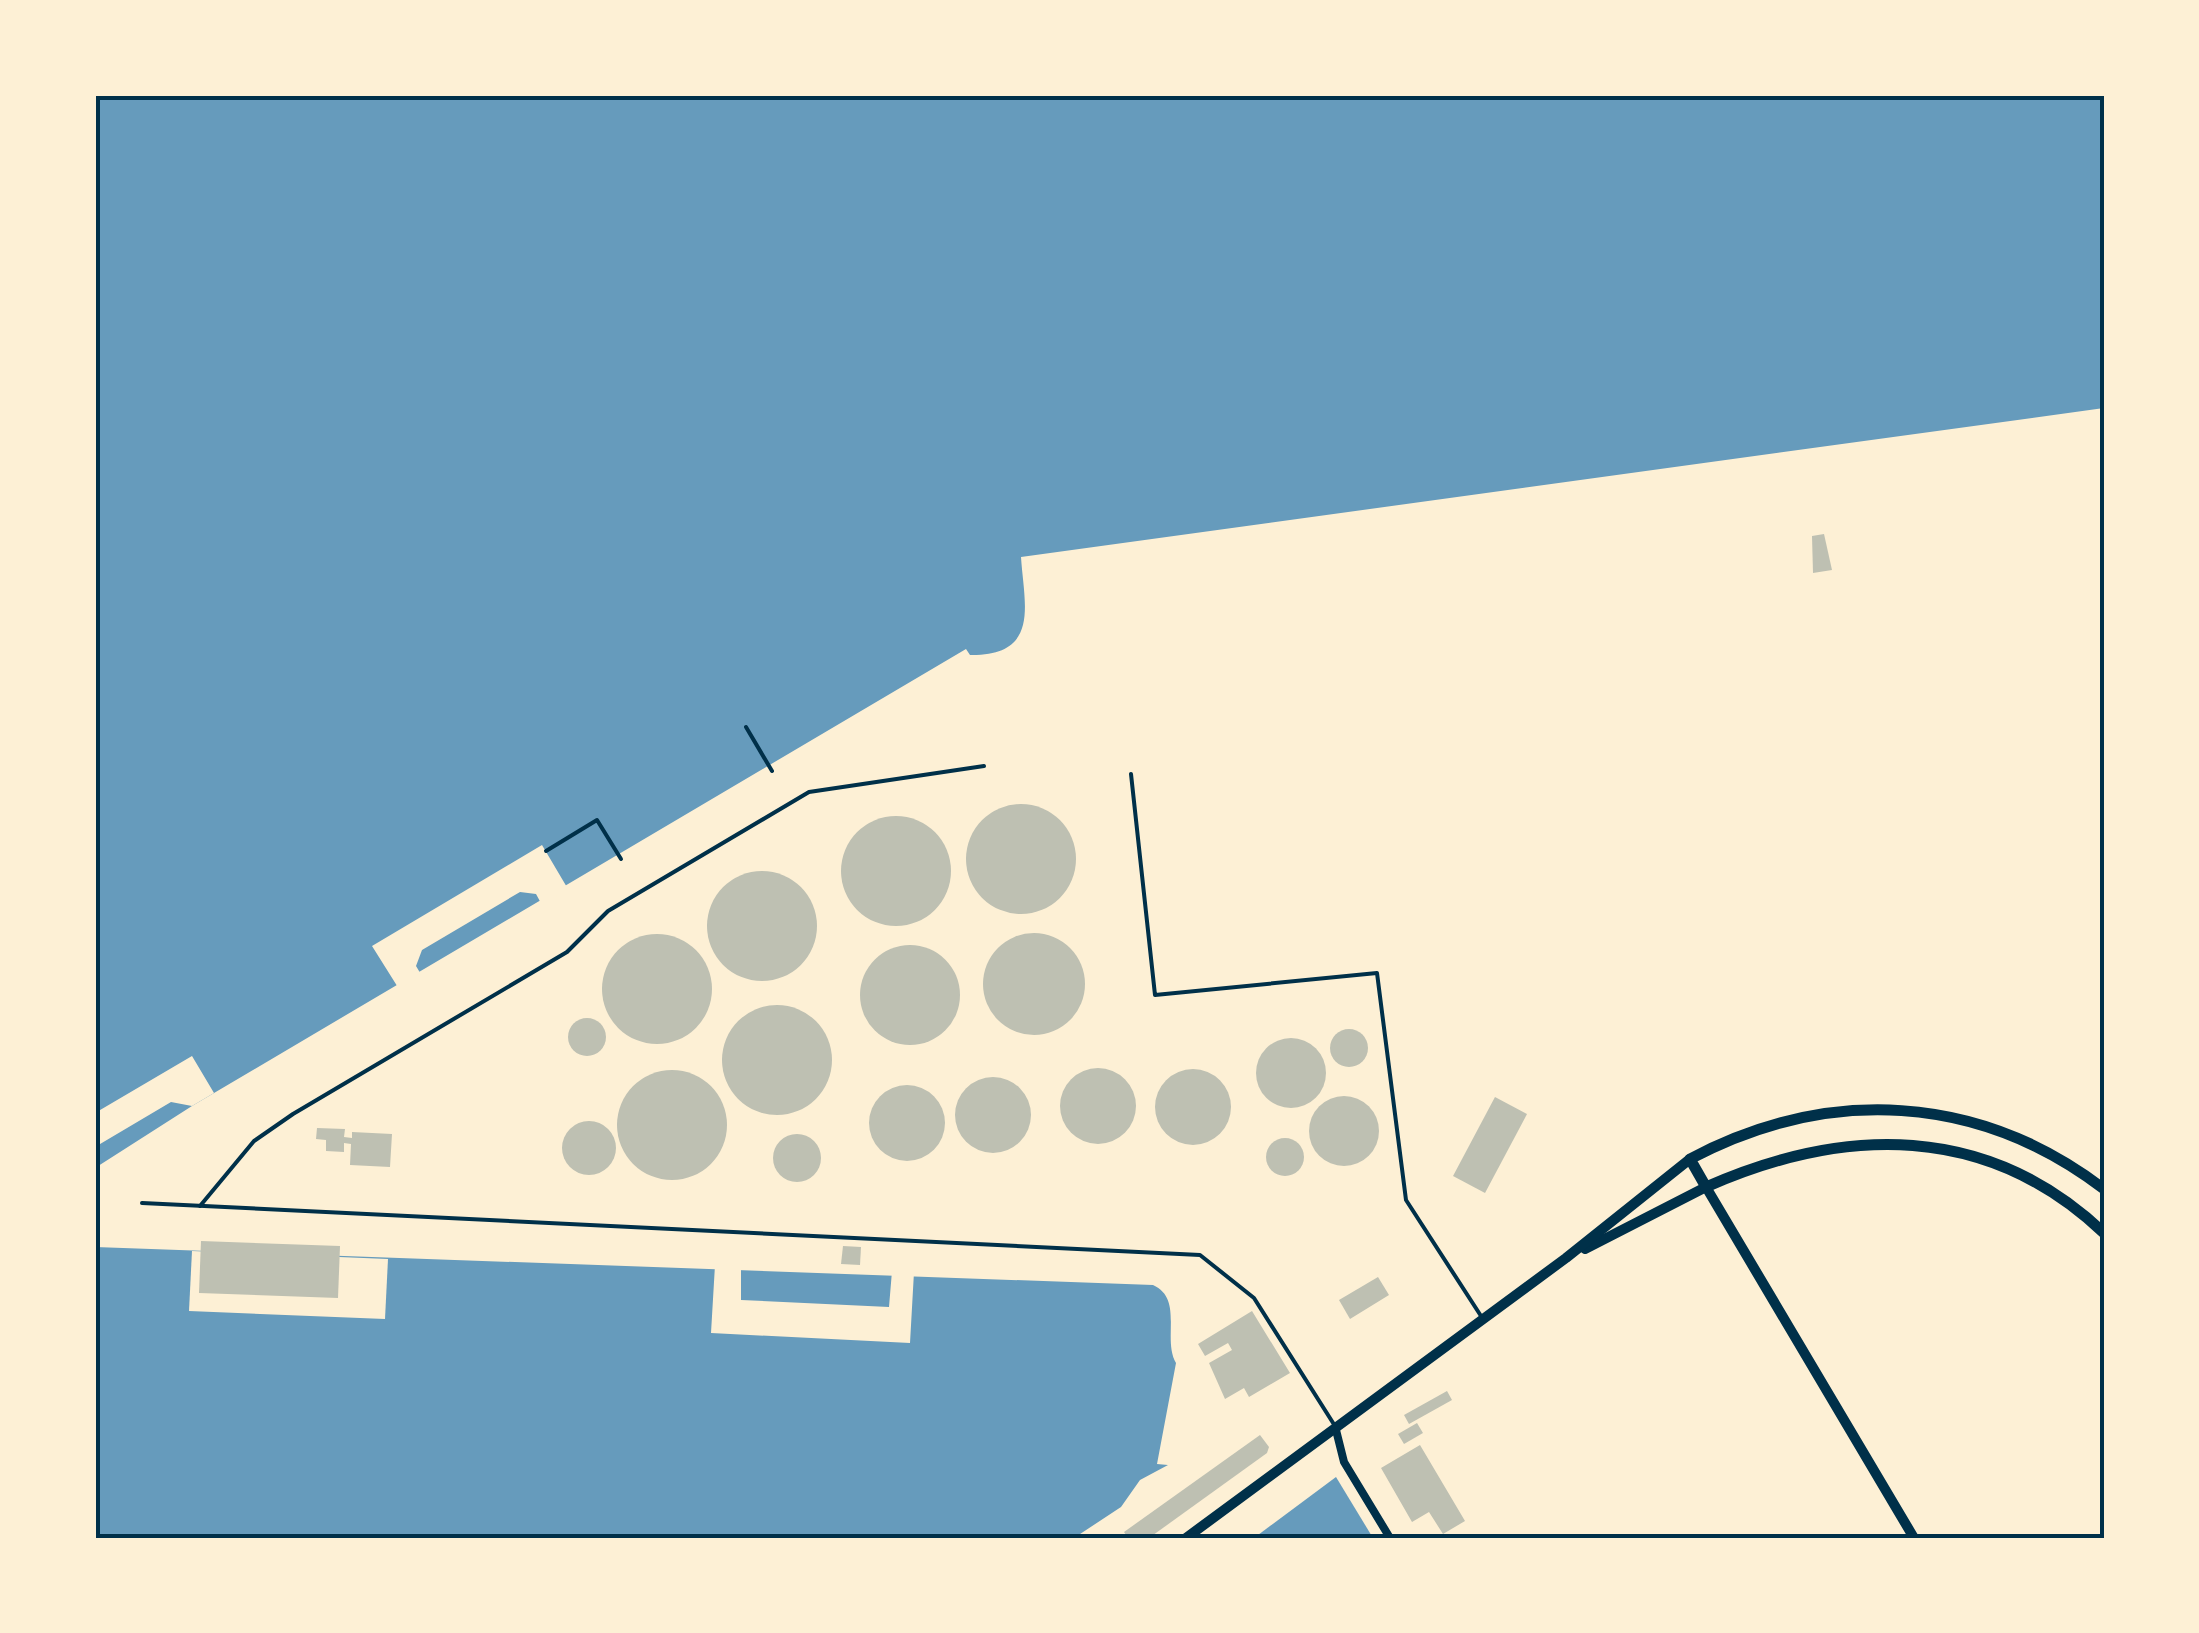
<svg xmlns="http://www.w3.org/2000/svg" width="2199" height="1633" viewBox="0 0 2199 1633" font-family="'Sofia Sans Condensed',sans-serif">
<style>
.water{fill:#669bbc}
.pier{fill:#fdf0d5}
.building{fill:#bec0b2}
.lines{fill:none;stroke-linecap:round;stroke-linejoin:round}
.path{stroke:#003049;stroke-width:4}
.service{stroke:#003049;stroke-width:4}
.minor{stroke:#003049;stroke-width:8}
.tertiary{stroke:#003049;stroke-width:10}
.secondary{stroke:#003049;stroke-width:11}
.neatline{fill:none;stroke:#003049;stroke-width:4}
</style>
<rect width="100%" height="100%" fill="#fdf0d5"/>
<g class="water">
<path d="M 95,95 L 2104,95 L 2104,408 L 1021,557 C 1024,604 1041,656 970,655 L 966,649 L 192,1106 L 95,1168 Z"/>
<path d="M 95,1247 L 1153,1285 C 1184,1299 1162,1339 1176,1363 L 1157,1464 L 1168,1465 L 1140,1480 L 1121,1507 L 1074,1538 L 95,1538 Z"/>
<path d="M 1336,1477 L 1373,1538 L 1254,1538 Z"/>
</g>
<g class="pier">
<path d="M 542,845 L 568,889 L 542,905 L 536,894 L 520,892 L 422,950 L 416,966 L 422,976 L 399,989 L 372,946 Z"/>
<path d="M 192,1056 L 214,1093 L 192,1106 L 171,1102 L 95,1147 L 95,1113 Z"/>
<path d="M 192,1251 L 388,1259 L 385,1319 L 189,1311 Z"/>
<path d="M 715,1265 L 741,1266 L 741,1300 L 889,1307 L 892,1271 L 914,1272 L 910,1343 L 711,1333 Z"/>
</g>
<g class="building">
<path d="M 1824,534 L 1832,570 L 1813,573 L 1812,536 Z"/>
<circle cx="1021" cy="859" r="55"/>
<circle cx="896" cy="871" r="55"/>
<circle cx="762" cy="926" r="55"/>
<circle cx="1034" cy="984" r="51"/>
<circle cx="657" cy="989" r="55"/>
<circle cx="910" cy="995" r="50"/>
<circle cx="777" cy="1060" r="55"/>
<circle cx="587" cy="1037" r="19"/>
<circle cx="1349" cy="1048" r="19"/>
<circle cx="1291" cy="1073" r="35"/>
<circle cx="1098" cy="1106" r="38"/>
<circle cx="1193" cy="1107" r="38"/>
<circle cx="672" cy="1125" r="55"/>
<circle cx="993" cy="1115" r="38"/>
<circle cx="907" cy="1123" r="38"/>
<circle cx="1344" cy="1131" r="35"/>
<path d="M 1495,1097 L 1527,1114 L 1485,1193 L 1453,1176 Z"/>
<circle cx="589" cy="1148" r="27"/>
<path d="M 317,1128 L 345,1129 L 344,1137 L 352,1138 L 352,1132 L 392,1134 L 390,1167 L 350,1165 L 351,1144 L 344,1143 L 344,1152 L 326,1151 L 326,1140 L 316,1139 Z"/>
<circle cx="797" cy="1158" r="24"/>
<circle cx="1285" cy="1157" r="19"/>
<path d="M 201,1241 L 340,1246 L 338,1298 L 199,1293 Z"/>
<path d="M 843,1246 L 861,1247 L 860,1265 L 841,1264 Z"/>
<path d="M 1378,1277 L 1389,1295 L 1350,1319 L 1339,1300 Z"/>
<path d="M 1252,1311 L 1290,1373 L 1249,1397 L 1244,1388 L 1225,1399 L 1209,1363 L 1232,1350 L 1228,1343 L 1205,1356 L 1198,1344 Z"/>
<path d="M 1447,1391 L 1452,1400 L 1409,1424 L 1404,1415 Z"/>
<path d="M 1417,1423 L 1423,1433 L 1404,1444 L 1398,1434 Z"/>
<path d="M 1260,1435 L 1269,1447 L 1267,1453 L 1149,1538 L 1128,1538 L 1124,1532 Z"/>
<path d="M 1420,1445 L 1465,1521 L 1443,1534 L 1429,1512 L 1412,1522 L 1381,1468 Z"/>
</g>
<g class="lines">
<g class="path">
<path d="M 746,727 L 772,771"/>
<path d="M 546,851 L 597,820 L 621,859"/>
</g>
<g class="service">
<path d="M 1131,774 L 1155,995 L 1377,973 L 1406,1200 L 1481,1316"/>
<path d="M 142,1203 L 1200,1255 L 1254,1298 L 1335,1426"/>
<path d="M 200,1206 L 254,1141 L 293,1114 L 567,952 L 608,911 L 809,792 L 984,766"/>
</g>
<path class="minor" d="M 1336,1430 L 1344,1462 L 1390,1538"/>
<g class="tertiary">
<path d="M 1585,1249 L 1706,1187 L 1914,1538"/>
<path d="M 1186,1538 L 1566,1258 L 1690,1159"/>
</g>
<path class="secondary" d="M 2104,1189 C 1978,1093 1828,1086 1690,1159 L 1706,1187 C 1844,1126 1987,1122 2104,1233"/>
</g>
<rect width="2199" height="1633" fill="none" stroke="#fdf0d5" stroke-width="195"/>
<rect x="98" y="98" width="2004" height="1438" class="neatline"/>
</svg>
